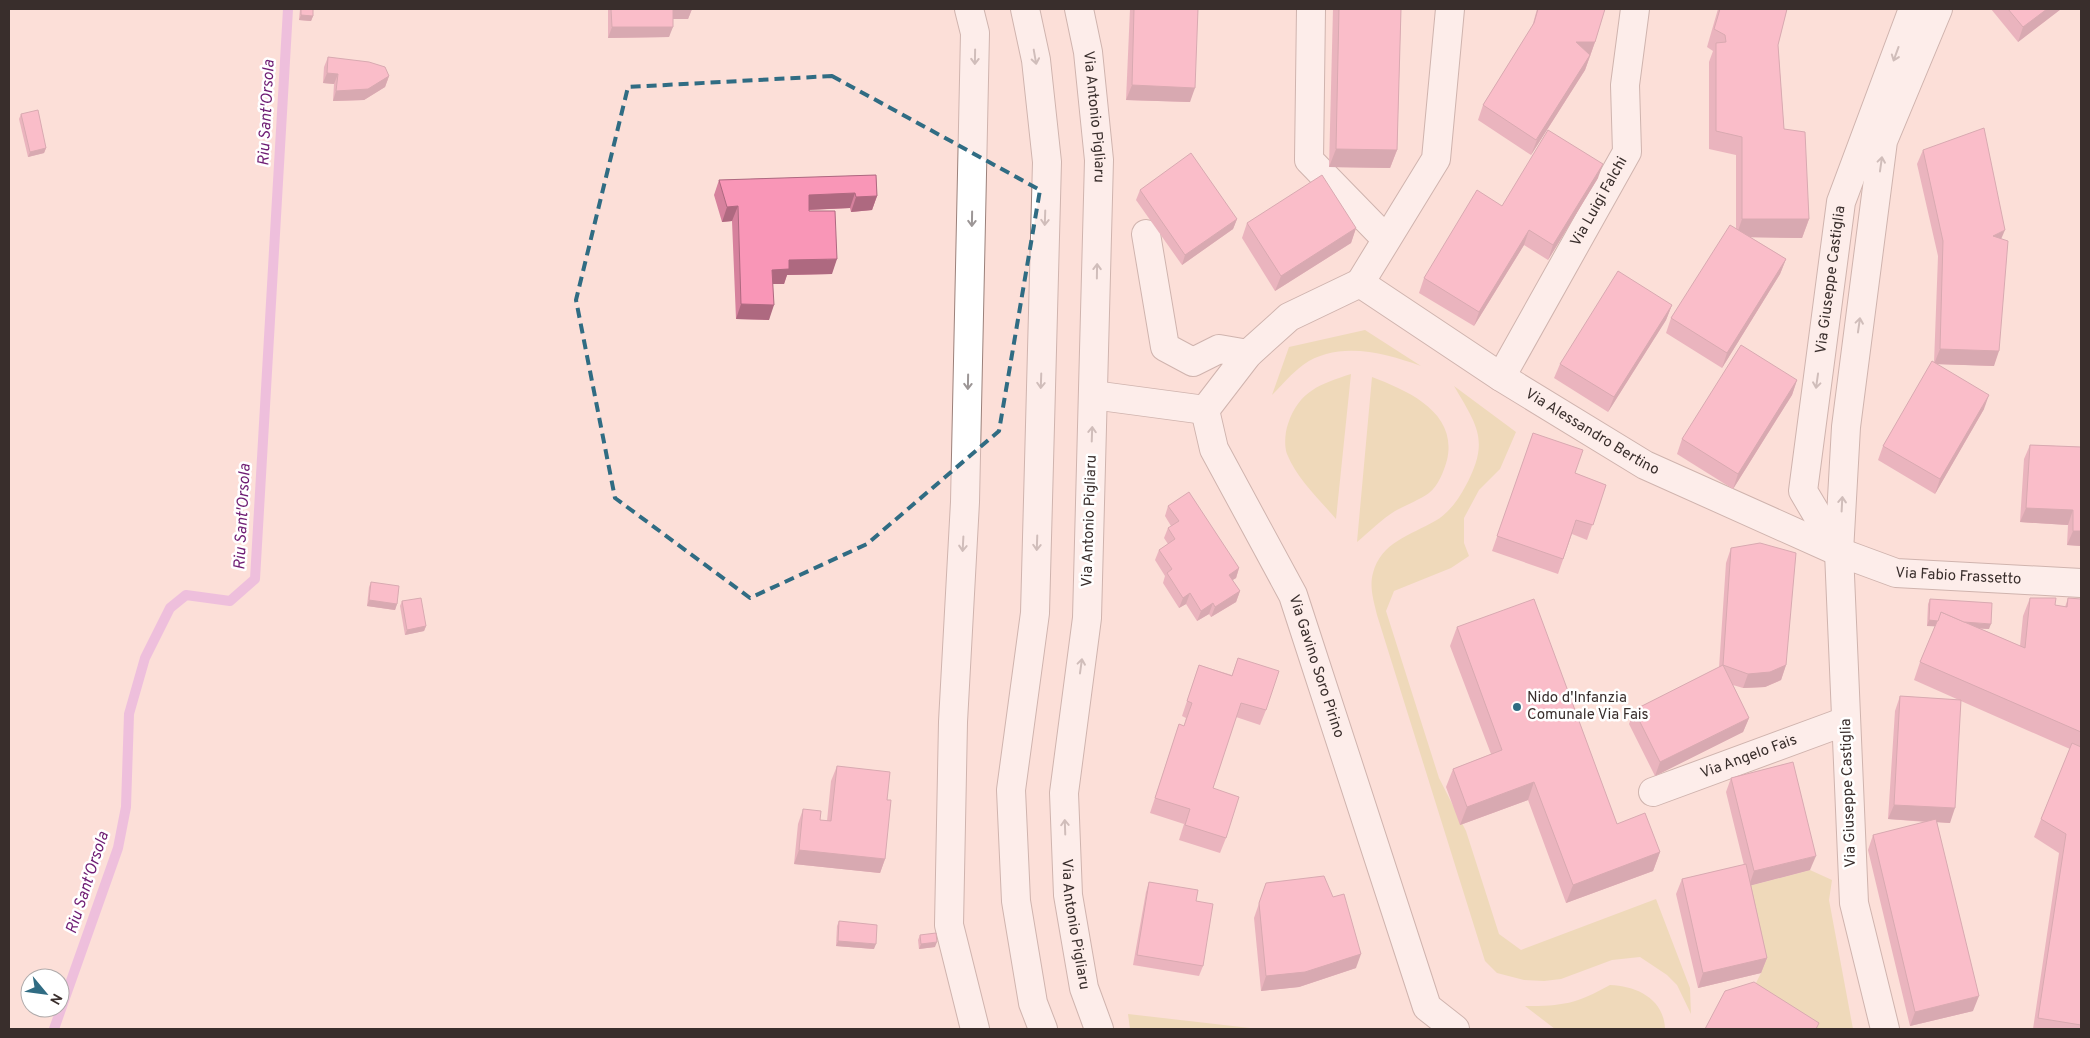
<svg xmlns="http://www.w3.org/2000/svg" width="2090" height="1038" viewBox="0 0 2090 1038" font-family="Overpass,sans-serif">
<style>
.green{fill:#e0d395}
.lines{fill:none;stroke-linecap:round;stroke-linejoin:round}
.stream{stroke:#de99e0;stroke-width:10}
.minor-casing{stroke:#9b807a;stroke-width:30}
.major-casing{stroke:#9b807a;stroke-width:30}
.minor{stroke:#fff;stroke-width:28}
.major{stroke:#fff;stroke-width:28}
.wall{fill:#d6819d}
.shaded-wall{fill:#ae6980}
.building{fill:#f996b7;stroke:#ae6980}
.oneway{stroke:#9c9696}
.marked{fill:none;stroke:#306c83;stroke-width:4;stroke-dasharray:10 6;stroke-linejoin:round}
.poi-dot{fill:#306c83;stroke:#fff;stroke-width:2}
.labels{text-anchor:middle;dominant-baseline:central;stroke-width:5;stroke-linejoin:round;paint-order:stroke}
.street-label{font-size:15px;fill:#392e2c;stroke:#fff}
.poi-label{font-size:15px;fill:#392e2c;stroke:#fff;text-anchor:start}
.water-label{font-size:16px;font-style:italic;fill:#6e1c73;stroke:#fff}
</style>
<rect width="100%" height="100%" fill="#fcdfd8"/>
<g class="green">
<path d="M 1365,330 L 1421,366 C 1385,353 1338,340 1303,365 C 1292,373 1282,385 1272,395 L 1289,347 Z"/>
<path d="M 1351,374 L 1336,519 C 1319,499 1297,479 1287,454 C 1284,446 1285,432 1288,424 C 1299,391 1320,384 1351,374 Z"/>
<path d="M 1372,377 C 1409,391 1458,413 1447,460 C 1444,471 1438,486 1429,493 C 1419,500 1406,505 1395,511 C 1382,519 1369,532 1357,542 Z"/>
<path d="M 1454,386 L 1516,432 L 1500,469 L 1479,490 L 1464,518 L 1464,543 L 1469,556 L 1451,568 L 1394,591 L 1386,611 L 1439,778 L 1466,831 L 1499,934 L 1521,950 L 1656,899 L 1690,988 L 1691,1014 L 1677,985 L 1667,975 L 1640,957 L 1612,960 L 1561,979 L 1544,981 L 1524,980 L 1497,973 L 1485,961 L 1377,615 C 1374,602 1369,587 1373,573 C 1381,542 1411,535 1435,521 C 1448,514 1458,500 1465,487 C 1490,441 1478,427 1454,386 Z"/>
<path d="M 1810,870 L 1832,880 L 1829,900 L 1853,1029 L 1800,1029 L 1749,997 L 1761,973 L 1749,886 Z"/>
<path d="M 1610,985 C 1637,986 1664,999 1665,1029 L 1555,1029 L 1525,1006 C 1563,1006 1576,1004 1610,985 Z"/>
<path d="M 1128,1014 L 1250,1028 L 1250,1029 L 1130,1029 Z"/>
</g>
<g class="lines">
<path class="stream" d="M 54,1029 L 118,848 L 126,807 L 129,714 L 145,658 L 170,608 L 186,595 L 230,601 L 255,579 L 288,9"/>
<g class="minor-casing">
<g id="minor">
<path d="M 969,9 L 975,33 L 965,502 L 953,722 L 949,925 L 975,1029"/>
<path d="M 1311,9 L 1309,160 L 1386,239"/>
<path d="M 1146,234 L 1165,347 L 1193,362 L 1219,349 L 1248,354"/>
<path id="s1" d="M 1360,283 L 1501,377 L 1645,465 L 1839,552 L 1896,573 L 2081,583"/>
<path d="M 1360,283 L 1436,159 L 1450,9"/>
<path id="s2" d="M 1501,377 L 1627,152 L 1625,85 L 1635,9"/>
<path d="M 1093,395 L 1205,410"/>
<path id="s3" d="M 1205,410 L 1214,449 L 1293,595 L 1427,1007 L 1455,1029"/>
<path d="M 1205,410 L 1248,354 L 1289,317 L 1360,283"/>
<path id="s4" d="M 1839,552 L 1803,491 L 1841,202 L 1913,9"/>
<path id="s5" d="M 1653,792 L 1846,721"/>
<path d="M 1885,1029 L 1854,903 L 1839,552 L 1846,427 L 1883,141 L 1938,9"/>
</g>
</g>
<g class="major-casing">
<g id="major">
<path d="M 1025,9 L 1036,60 L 1047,162 L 1035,613 L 1011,790 L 1016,901 L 1033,1003 L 1043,1029"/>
<path id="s6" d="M 1079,9 L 1088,52 L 1099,160 L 1087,618 L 1064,793 L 1068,895 L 1084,988 L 1099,1029"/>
</g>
</g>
<use href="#minor" class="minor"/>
<use href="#major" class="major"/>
</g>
<g class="wall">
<path d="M 300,9 L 313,9 L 313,16 L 311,21 L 299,20 Z"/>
<path d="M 608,9 L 692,9 L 688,19 L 673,19 L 669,37 L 608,38 Z"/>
<path d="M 1130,9 L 1198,9 L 1190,102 L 1126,100 Z"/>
<path d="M 1333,9 L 1401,9 L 1397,150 L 1390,168 L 1329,167 Z"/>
<path d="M 1537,9 L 1605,9 L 1595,42 L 1585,70 L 1531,155 L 1478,120 L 1483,105 L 1532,27 Z"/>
<path d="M 1718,9 L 1787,9 L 1778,45 L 1784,129 L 1809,219 L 1802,238 L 1750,237 L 1786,259 L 1780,274 L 1722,368 L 1666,333 L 1671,318 L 1736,228 L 1736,155 L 1709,149 L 1709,62 L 1713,51 L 1707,47 Z"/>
<path d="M 1991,9 L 2061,9 L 2018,42 Z"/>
<path d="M 328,57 L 389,76 L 385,87 L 364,100 L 333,101 L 334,84 L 323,83 L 324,67 Z"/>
<path d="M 21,114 L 46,148 L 44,153 L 28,157 L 19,119 Z"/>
<path d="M 1923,150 L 2001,239 L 1994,366 L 1937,364 L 1984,409 L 1935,494 L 1878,460 L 1883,446 L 1934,363 L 1938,256 L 1917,164 Z"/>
<path d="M 876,175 L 877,196 L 872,210 L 851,212 L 850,208 L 809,210 L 832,274 L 787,275 L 784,284 L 773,284 L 769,320 L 736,319 L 732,221 L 722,222 L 714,195 L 719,180 Z"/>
<path d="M 1598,178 L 1548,260 L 1524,245 L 1474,326 L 1419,293 L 1424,278 L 1502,206 Z"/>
<path d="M 1140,190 L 1237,219 L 1233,229 L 1182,265 L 1136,200 Z"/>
<path d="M 1247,223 L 1356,228 L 1351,243 L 1275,291 L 1242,238 Z"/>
<path d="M 1672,305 L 1666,320 L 1608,412 L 1554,378 L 1560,364 Z"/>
<path d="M 1797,380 L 1792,395 L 1733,489 L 1677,454 L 1682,439 Z"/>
<path d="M 1533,433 L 1575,473 L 1606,485 L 1587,540 L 1572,534 L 1558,574 L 1492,551 Z"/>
<path d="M 2030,445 L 2081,447 L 2081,546 L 2067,545 L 2068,525 L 2020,522 L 2024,459 Z"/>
<path d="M 1168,506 L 1239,568 L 1236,578 L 1232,580 L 1240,591 L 1236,602 L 1211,617 L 1209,614 L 1197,621 L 1186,604 L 1179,608 L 1163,583 L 1165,576 L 1155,560 L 1159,550 L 1168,544 L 1164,538 L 1168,528 L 1171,526 L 1165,516 Z"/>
<path d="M 1731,548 L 1786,665 L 1781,680 L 1765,687 L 1743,688 L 1733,685 L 1749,718 L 1743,732 L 1655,776 L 1629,724 L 1634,710 L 1719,668 L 1726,563 Z"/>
<path d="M 371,582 L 397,604 L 395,610 L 367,606 L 369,587 Z"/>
<path d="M 2030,598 L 2055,605 L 2065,607 L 2068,598 L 2081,599 L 2081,1029 L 2033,1029 L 2059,853 L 2034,837 L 2041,819 L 2070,749 L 1961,701 L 1950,823 L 1937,822 L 1973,1011 L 1910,1026 L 1868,850 L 1873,835 L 1926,822 L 1888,819 L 1895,711 L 1900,696 L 1959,700 L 1914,680 L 1920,662 L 1935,626 L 1927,626 L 1928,604 L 1930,599 L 1989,629 L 1979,628 L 2020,646 L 2023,616 Z"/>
<path d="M 402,601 L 426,626 L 424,631 L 405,635 L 400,606 Z"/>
<path d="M 1457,627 L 1617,824 L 1660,852 L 1653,871 L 1566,903 L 1528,800 L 1460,825 L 1446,787 L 1453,769 L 1491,754 L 1450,646 Z"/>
<path d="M 1238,658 L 1266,710 L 1260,725 L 1236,717 L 1213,788 L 1226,838 L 1220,853 L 1179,840 L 1184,824 L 1150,813 L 1179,724 L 1184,726 L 1186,718 L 1182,716 L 1199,665 L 1232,675 Z"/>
<path d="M 837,766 L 887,800 L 885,859 L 880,873 L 794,864 L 798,824 L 803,809 L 820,820 L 827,821 L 831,781 Z"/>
<path d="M 1731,778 L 1810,870 L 1751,885 L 1767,958 L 1761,973 L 1698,988 L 1676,894 L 1682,879 L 1744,865 L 1726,792 Z"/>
<path d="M 1149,882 L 1196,901 L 1203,966 L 1199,976 L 1133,965 L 1146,892 Z"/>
<path d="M 1266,883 L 1356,968 L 1299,987 L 1261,991 L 1254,918 Z"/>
<path d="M 839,921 L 874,949 L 836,946 L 837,926 Z"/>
<path d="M 920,935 L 935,947 L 919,949 L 918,940 Z"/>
</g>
<g class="shaded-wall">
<path d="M 673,9 L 692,9 L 688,19 L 669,19 Z"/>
<path d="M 2047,9 L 2061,9 L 2018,42 L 2023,27 Z"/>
<path d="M 301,15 L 313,16 L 311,21 L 299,20 Z"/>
<path d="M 612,27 L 673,27 L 669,37 L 608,38 Z"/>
<path d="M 1576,42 L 1595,42 L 1585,70 L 1531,155 Z"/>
<path d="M 327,73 L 338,74 L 334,84 L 323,83 Z"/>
<path d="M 389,76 L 385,87 L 364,100 L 333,101 L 336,91 Z"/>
<path d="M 1132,85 L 1195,88 L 1190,102 L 1126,100 Z"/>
<path d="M 46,148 L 44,153 L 28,157 L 30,152 Z"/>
<path d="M 1336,149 L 1397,150 L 1390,168 L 1329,167 Z"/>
<path d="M 1603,164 L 1598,178 L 1548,260 L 1553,245 Z"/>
<path d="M 855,193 L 850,208 L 804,210 L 809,195 Z"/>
<path d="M 877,196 L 872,210 L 851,212 L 856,197 Z"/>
<path d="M 738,206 L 732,221 L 722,222 L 727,207 Z"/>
<path d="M 1237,219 L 1233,229 L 1182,265 L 1185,255 Z"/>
<path d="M 1742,219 L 1809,219 L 1802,238 L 1736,237 Z"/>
<path d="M 1356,228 L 1351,243 L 1275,291 L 1281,276 Z"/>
<path d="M 1529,230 L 1524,245 L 1474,326 L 1479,312 Z"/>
<path d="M 2005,230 L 1999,244 L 1993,236 Z"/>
<path d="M 837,259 L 832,274 L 787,275 L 784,284 L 767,284 L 772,270 L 789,260 Z"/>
<path d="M 1786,259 L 1780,274 L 1722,368 L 1727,353 Z"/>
<path d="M 741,304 L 774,305 L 769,320 L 736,319 Z"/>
<path d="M 1672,305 L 1666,320 L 1608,412 L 1614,397 Z"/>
<path d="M 1940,349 L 1999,351 L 1994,366 L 1934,364 Z"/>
<path d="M 1797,380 L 1792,395 L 1733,489 L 1738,474 Z"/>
<path d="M 1989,395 L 1984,409 L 1935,494 L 1940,479 Z"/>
<path d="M 2026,508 L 2073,510 L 2068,525 L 2020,522 Z"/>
<path d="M 2073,531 L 2081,531 L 2081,546 L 2067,545 Z"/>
<path d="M 1239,568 L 1236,578 L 1225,585 L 1229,575 Z"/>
<path d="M 1240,591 L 1236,602 L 1211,617 L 1215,607 Z"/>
<path d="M 1190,593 L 1186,604 L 1179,608 L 1183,598 Z"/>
<path d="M 369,600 L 397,604 L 395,610 L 367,606 Z"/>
<path d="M 1213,603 L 1209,614 L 1197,621 L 1201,611 Z"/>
<path d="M 1929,620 L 1991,624 L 1989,629 L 1927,626 Z"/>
<path d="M 426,626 L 424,631 L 405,635 L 407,630 Z"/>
<path d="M 1786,665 L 1781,680 L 1765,687 L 1743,688 L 1748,674 Z"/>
<path d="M 1749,718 L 1743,732 L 1655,776 L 1660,762 Z"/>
<path d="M 1534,782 L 1528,800 L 1460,825 L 1467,807 Z"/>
<path d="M 1894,805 L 1955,808 L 1950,823 L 1888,819 Z"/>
<path d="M 799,850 L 885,859 L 880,873 L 794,864 Z"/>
<path d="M 1660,852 L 1653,871 L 1566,903 L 1573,885 Z"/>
<path d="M 1816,856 L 1810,870 L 1749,886 L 1754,871 Z"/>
<path d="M 838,941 L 876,944 L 874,949 L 836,946 Z"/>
<path d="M 937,942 L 935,947 L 919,949 L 921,944 Z"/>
<path d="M 1361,954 L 1356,968 L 1299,987 L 1261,991 L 1266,976 Z"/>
<path d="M 1767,958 L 1761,973 L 1698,988 L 1703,973 Z"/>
<path d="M 1979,996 L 1973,1011 L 1910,1026 L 1915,1012 Z"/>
</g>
<g class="building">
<path d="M 301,9 L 313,9 L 313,16 L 301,15 Z"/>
<path d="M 611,9 L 681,9 L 673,9 L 673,27 L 612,27 Z"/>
<path d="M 1134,9 L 1198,9 L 1195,88 L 1132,85 Z"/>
<path d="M 1339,9 L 1401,9 L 1397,150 L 1336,149 Z"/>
<path d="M 1538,9 L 1605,9 L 1595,42 L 1576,42 L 1590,55 L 1536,140 L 1483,105 L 1534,23 Z"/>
<path d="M 1720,9 L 1787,9 L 1778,45 L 1784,129 L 1805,132 L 1809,219 L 1742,219 L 1742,137 L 1716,131 L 1716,43 L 1726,42 L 1725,35 L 1714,29 Z"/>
<path d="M 2008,9 L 2047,9 L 2023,27 Z"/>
<path d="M 328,57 L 369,62 L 385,67 L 389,76 L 368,89 L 336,91 L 338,74 L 327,73 Z"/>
<path d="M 38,110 L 46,148 L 30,152 L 21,114 Z"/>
<path d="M 1984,128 L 2005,230 L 1993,236 L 2008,241 L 1999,351 L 1940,349 L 1943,241 L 1923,150 Z"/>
<path d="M 1548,130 L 1603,164 L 1553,245 L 1529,230 L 1479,312 L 1424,278 L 1477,190 L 1502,206 Z"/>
<path d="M 1191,153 L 1237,219 L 1185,255 L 1140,190 Z"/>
<path d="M 876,175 L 877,196 L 856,197 L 855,193 L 809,195 L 809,211 L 835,211 L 837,259 L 789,260 L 789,269 L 772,270 L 774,305 L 741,304 L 738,206 L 727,207 L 719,180 Z"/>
<path d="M 1322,175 L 1356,228 L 1281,276 L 1247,223 Z"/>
<path d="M 1730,225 L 1786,259 L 1727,353 L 1671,318 Z"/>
<path d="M 1618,271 L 1672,305 L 1614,397 L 1560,364 Z"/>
<path d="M 1741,345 L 1797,380 L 1738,474 L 1682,439 Z"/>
<path d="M 1932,361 L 1989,395 L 1940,479 L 1883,446 Z"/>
<path d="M 1533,433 L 1583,450 L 1575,473 L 1606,485 L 1593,525 L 1576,520 L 1563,559 L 1497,536 Z"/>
<path d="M 2030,445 L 2081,447 L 2081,531 L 2073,531 L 2073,510 L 2026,508 Z"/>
<path d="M 1189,492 L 1239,568 L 1229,575 L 1240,591 L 1215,607 L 1213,603 L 1201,611 L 1190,593 L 1183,598 L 1167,573 L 1172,569 L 1159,550 L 1175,539 L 1168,528 L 1179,521 L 1168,506 Z"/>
<path d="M 1760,543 L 1796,553 L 1786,665 L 1770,672 L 1748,674 L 1723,665 L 1749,718 L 1660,762 L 1634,710 L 1723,665 L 1731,548 Z"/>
<path d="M 371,582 L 399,586 L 397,604 L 369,600 Z"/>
<path d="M 421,598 L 426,626 L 407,630 L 402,601 Z"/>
<path d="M 2030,598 L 2056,598 L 2055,605 L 2067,607 L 2068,598 L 2081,599 L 2081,732 L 1920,662 L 1941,612 L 2025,648 Z"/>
<path d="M 1534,599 L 1617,824 L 1645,813 L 1660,852 L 1573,885 L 1534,782 L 1467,807 L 1453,769 L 1502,750 L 1457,627 Z"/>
<path d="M 1930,599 L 1992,603 L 1991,624 L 1964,622 L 1941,612 L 1938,621 L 1929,620 Z"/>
<path d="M 1238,658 L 1279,671 L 1266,710 L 1241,703 L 1213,788 L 1239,797 L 1226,838 L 1185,825 L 1190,809 L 1155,798 L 1179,724 L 1184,726 L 1192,703 L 1187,701 L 1199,665 L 1232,676 Z"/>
<path d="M 1900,696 L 1961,700 L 1955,808 L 1894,805 Z"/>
<path d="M 2072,743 L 2081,747 L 2081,1025 L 2038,1018 L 2066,834 L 2041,819 Z"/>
<path d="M 1793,762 L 1816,856 L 1754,871 L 1731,778 Z"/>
<path d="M 837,766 L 890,772 L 887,800 L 891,800 L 885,859 L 799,850 L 803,809 L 821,811 L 820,820 L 831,821 Z"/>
<path d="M 1936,819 L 1979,996 L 1915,1012 L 1873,835 Z"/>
<path d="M 1746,864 L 1767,958 L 1703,973 L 1682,879 Z"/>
<path d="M 1324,876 L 1333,897 L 1344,894 L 1361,954 L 1305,972 L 1266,976 L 1259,903 L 1266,883 Z"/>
<path d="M 1149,882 L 1198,890 L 1196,901 L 1213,904 L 1203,966 L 1137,955 Z"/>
<path d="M 839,921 L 877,925 L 876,944 L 838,941 Z"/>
<path d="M 936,933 L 937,942 L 921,944 L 920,935 Z"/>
<path d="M 1754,982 L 1819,1023 L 1816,1029 L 1705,1029 L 1725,991 Z"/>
</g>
<defs><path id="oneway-shaft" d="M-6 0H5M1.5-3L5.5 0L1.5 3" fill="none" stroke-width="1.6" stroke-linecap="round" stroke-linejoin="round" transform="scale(1.25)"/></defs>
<g class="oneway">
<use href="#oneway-shaft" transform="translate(1896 54) rotate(110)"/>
<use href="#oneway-shaft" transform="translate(975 57) rotate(91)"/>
<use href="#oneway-shaft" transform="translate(1035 57) rotate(80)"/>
<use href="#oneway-shaft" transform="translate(1881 164) rotate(-82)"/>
<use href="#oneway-shaft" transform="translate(1045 218) rotate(92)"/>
<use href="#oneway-shaft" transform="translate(972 219) rotate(91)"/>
<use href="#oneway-shaft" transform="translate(1097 271) rotate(-89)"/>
<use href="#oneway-shaft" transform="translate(1859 325) rotate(-82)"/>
<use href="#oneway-shaft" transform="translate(1041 381) rotate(92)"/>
<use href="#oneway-shaft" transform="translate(1817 381) rotate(98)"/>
<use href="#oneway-shaft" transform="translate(968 382) rotate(91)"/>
<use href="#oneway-shaft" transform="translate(1092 434) rotate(-88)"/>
<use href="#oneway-shaft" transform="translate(1842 504) rotate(-87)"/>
<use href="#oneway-shaft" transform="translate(1037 543) rotate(92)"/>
<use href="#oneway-shaft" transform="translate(963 544) rotate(93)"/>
<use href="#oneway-shaft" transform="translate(1081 666) rotate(-82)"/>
<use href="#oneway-shaft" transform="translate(1065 827) rotate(-92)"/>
</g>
<path d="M0 0H2090V1038H0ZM 832,76 L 1040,190 L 999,431 L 867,544 L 750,598 L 615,498 L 576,300 L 628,87 Z" fill="#fcdfd8" fill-opacity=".55" fill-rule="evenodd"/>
<path class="marked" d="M 832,76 L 1040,190 L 999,431 L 867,544 L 750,598 L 615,498 L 576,300 L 628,87 Z"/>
<circle class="poi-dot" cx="1517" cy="707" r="5"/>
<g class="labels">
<g class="street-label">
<text stroke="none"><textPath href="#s6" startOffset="109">Via Antonio Pigliaru</textPath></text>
<text stroke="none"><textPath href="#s2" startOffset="201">Via Luigi Falchi</textPath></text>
<text stroke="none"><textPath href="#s4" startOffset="284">Via Giuseppe Castiglia</textPath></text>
<text stroke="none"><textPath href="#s1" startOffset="276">Via Alessandro Bertino</textPath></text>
<text transform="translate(1090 521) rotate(-88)">Via Antonio Pigliaru</text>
<text stroke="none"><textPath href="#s1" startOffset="674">Via Fabio Frassetto</textPath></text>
<text stroke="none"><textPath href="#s3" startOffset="281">Via Gavino Soro Pirino</textPath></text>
<text stroke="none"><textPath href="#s5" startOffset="102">Via Angelo Fais</textPath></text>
<text transform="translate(1849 793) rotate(-92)">Via Giuseppe Castiglia</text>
<text stroke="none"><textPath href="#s6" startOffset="919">Via Antonio Pigliaru</textPath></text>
</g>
<g class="poi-label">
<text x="1527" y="698">Nido d'Infanzia<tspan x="1527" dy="17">Comunale Via Fais</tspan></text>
</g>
<g class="water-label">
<text transform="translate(267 113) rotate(-87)">Riu Sant'Orsola</text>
<text transform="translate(243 517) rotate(-87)">Riu Sant'Orsola</text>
<text transform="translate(88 883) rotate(-72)">Riu Sant'Orsola</text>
</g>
</g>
<rect width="2090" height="1038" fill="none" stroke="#392e2c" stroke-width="20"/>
<g transform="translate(45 993) rotate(119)"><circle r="24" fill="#ffffff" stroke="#b0abab"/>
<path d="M0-4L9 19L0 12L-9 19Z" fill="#306c83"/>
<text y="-8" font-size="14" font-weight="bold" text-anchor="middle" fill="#392e2c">N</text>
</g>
</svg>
